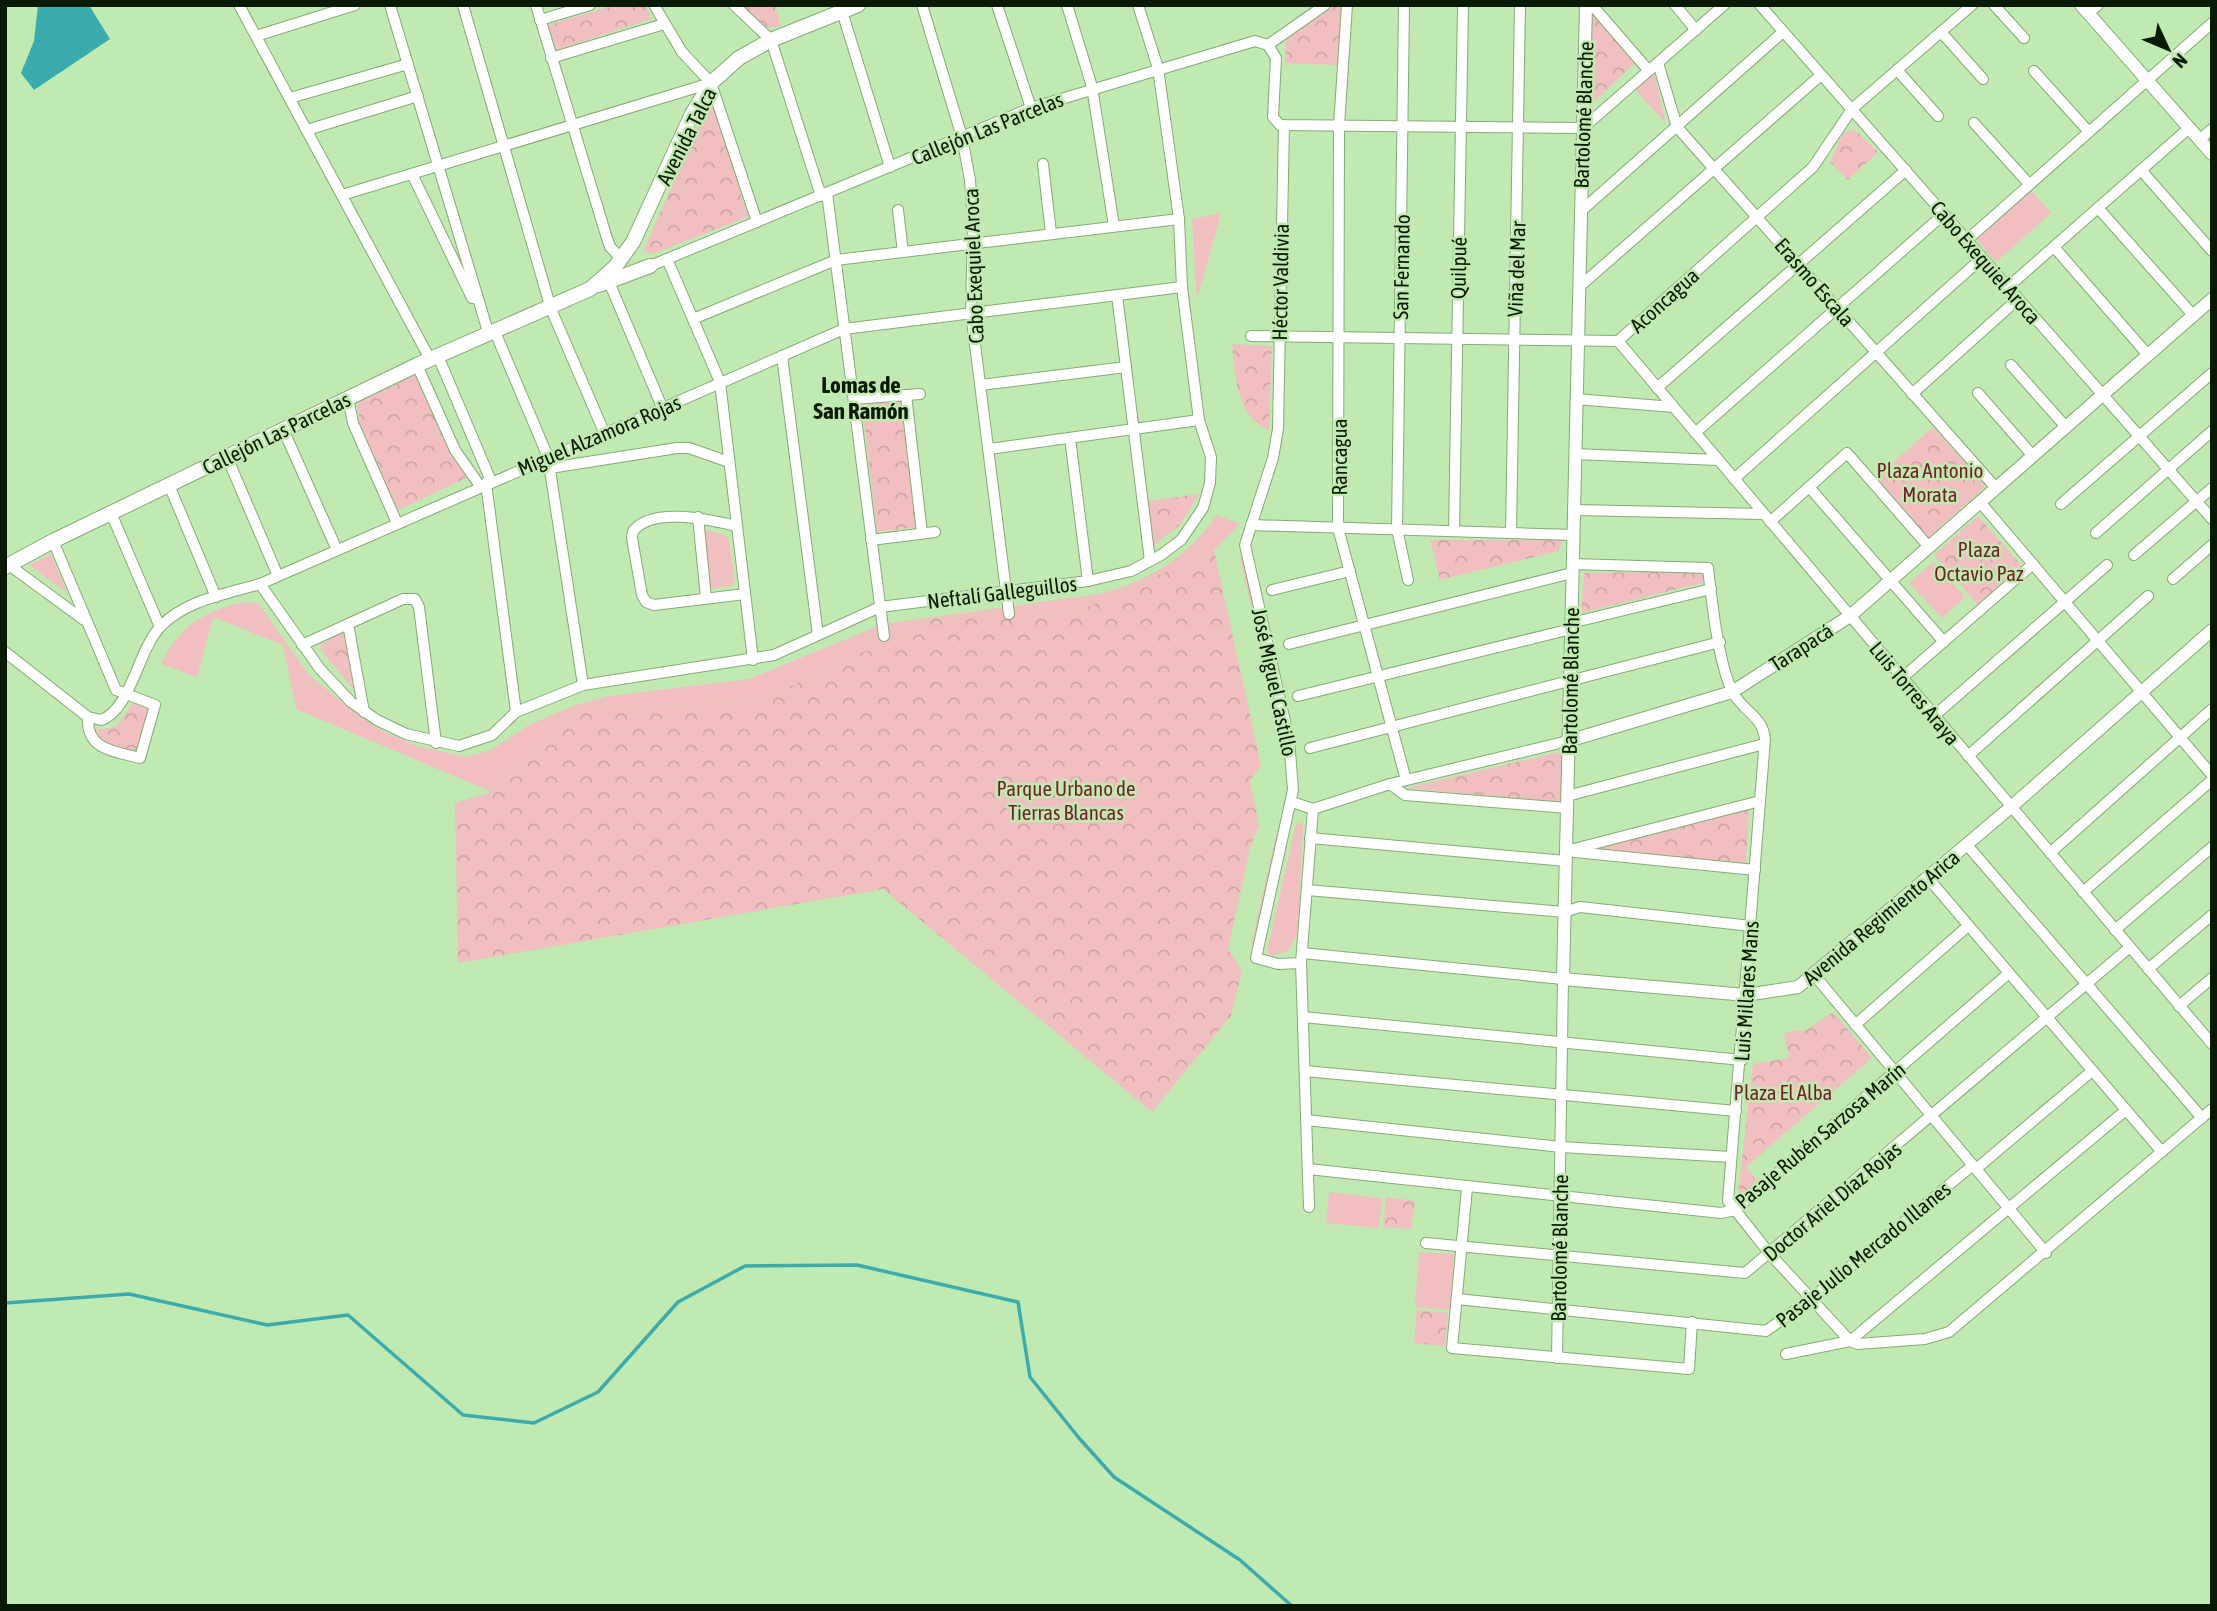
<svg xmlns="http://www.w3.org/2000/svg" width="2217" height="1611" viewBox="0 0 2217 1611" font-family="'Asap Condensed',sans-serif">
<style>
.grass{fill:#f1bfbf}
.park{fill:url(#park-crowns)}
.water{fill:#3aacaf}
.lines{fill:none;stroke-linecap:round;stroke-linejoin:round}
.stream{stroke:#3aacaf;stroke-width:3.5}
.minor-casing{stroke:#83ab74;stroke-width:12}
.tertiary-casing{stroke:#83ab74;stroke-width:14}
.secondary-casing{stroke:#83ab74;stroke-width:16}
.minor{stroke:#fff;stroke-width:10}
.tertiary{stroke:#fff;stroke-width:12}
.secondary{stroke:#fff;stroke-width:14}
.labels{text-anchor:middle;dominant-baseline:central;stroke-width:5;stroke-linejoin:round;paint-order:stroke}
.street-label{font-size:21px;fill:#0a1905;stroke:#c0eab0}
.park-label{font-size:21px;fill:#731e29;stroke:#c0eab0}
.neighbourhood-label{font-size:23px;font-weight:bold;fill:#0a1905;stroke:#c0eab0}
</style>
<defs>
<pattern id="park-crowns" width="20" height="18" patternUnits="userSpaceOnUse" patternTransform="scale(1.75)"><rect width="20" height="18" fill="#f1bfbf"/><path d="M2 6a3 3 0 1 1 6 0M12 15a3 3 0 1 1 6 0" fill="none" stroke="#cda4a3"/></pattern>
</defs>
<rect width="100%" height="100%" fill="#c0eab0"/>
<g class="grass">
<path d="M 1650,75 L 1655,76 L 1666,124 L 1634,88 Z"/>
<path d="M 2031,190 L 2051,213 L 1996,262 L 1976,239 Z"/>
<path d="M 1221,213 L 1197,300 L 1192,219 Z"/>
<path d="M 1217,515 L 1240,524 L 1214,550 L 1070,615 L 936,618 L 754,703 L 588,706 L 492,792 L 296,709 L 283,645 L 213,617 L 197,677 L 161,664 C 177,632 196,615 232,605 C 241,603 250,600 259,604 L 309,675 L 358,715 L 380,730 L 417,746 L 466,757 L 491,750 L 529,725 L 575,705 L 609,696 L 749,679 L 883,624 L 1099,594 C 1149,582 1187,557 1217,515 Z"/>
<path d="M 703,529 L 725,535 L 729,540 L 735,582 L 731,586 L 709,589 Z"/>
<path d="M 51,554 L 67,593 L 29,565 Z"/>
<path d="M 1243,558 L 1278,717 L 1277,718 L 1240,559 Z"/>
<path d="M 1933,562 L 1965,597 L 1942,618 L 1909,583 Z"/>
<path d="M 1301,822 L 1303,826 L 1298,932 L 1288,951 L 1270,956 L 1267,951 L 1296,824 Z"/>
<path d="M 1276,835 L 1278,836 L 1252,946 L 1251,945 Z"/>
<path d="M 1329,1192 L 1382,1198 L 1379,1228 L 1326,1223 Z"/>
<path d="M 1419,1252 L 1454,1254 L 1450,1310 L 1415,1307 Z"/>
</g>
<g class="park">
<path d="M 615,5 L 646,5 L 651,19 L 556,50 L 548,25 Z"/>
<path d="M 743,5 L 775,5 L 781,26 L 763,29 Z"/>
<path d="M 1335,5 L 1342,5 L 1338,65 L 1285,63 L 1286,39 Z"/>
<path d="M 1591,13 L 1635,63 L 1586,109 Z"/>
<path d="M 712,97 L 748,217 L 652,254 L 643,251 Z"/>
<path d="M 1854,129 L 1878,152 L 1848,180 L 1830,162 L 1843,133 Z"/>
<path d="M 1232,344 L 1272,346 L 1269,430 C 1236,417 1235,375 1232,344 Z"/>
<path d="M 415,373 L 451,456 L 468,477 L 396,511 L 359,430 L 358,401 Z"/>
<path d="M 902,400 L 917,527 L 877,532 L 862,405 Z"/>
<path d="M 1933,427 L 1986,486 L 1928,538 L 1875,479 Z"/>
<path d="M 1199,494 L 1180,525 L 1153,546 L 1147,501 Z"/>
<path d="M 1978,516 L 2023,567 L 1979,606 L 1934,555 Z"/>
<path d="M 1430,540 L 1562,540 L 1559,551 L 1440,580 Z"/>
<path d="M 1214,550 L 1261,765 L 1250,781 L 1259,826 L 1250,848 L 1228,949 L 1242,971 L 1231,1016 L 1152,1112 L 883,889 L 458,963 L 455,803 L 492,792 L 588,706 L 754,703 L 936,618 L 1070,615 Z"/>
<path d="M 1705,571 L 1706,582 L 1581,613 L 1584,573 Z"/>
<path d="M 344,631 L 354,690 L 320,649 L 322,644 Z"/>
<path d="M 133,703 L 152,710 L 137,754 C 120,750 101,748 94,730 L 116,727 Z"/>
<path d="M 1563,751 L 1562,802 L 1406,788 Z"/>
<path d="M 1749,809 L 1746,864 L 1585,851 Z"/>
<path d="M 1833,1012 L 1872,1058 L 1746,1167 L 1760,1184 L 1737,1203 L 1753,1064 L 1789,1058 L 1784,1034 L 1796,1030 L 1805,1031 Z"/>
<path d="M 1386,1197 L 1415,1201 L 1411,1229 L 1383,1227 Z"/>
<path d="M 1417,1310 L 1448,1313 L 1445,1346 L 1414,1343 Z"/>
</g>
<path class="water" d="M 38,5 L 89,5 L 110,39 L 34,90 L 21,73 L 34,41 Z"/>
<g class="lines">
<path class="stream" d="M 5,1303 L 129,1294 L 267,1325 L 348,1315 L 463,1415 L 534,1423 L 598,1392 L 678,1302 L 745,1266 L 857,1265 L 1018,1302 L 1030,1377 L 1079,1438 L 1114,1477 L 1240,1560 L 1292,1606"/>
<g class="minor-casing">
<g id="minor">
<path d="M 239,5 L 430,359"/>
<path d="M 390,5 L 489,335"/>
<path d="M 463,5 L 551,309 L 604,432"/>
<path d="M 536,5 L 606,235 L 610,247 L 622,259"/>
<path d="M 654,5 L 682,52 L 711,83 L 757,222"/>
<path d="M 734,5 L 771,40 L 821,196"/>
<path d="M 840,5 L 890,167"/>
<path d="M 922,5 L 962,137 L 970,180 L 973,223 L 971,313 L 1009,614"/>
<path d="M 997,5 L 1031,108"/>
<path d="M 1067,5 L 1092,87 L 1114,226"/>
<path d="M 1347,5 L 1339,126 L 1338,528 L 1406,780"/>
<path d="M 1404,5 L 1397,529 L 1408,580"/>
<path d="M 1592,5 L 1649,71"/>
<path d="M 1675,5 L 1696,30"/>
<path d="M 1760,5 L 2212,519"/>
<path d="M 1994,5 L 2024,38"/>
<path d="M 2088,13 L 2098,5"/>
<path d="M 540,20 L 590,5"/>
<path d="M 1941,32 L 1983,79"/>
<path d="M 256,36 L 355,5"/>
<path d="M 1268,45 L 1276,58 L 1273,117 L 1280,125 L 1583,128 L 1724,5"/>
<path d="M 1268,45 L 1325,5"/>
<path d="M 551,58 L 664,24"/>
<path d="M 1658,63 L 1677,127 L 1996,488"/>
<path d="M 1897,70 L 1938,116"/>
<path d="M 2034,71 L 2089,132"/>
<path d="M 290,98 L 408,64"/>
<path d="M 1974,123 L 2029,184"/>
<path d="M 1284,125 L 1278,429 L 1273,458 L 1245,545 L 1289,739 L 1293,790 L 1256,958 L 1278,964 L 1301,963"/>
<path d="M 307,130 L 418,96"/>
<path d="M 2199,140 L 2212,129"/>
<path d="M 1043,164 L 1051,233"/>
<path d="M 2141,170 L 2212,251"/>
<path d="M 412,174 L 472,298"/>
<path d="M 827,193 L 884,636"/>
<path d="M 342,195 L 711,83"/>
<path d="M 2098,208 L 2193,315"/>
<path d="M 898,210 L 903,252"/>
<path d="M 1580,212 L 1783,32"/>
<path d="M 1967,240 L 2212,23"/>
<path d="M 2054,247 L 2148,355"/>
<path d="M 667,259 L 720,382 L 753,660"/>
<path d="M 650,266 L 1031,108 L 1255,41 L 1268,45"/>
<path d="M 609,282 L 662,407"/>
<path d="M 1579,287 L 1821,75"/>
<path d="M 2008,287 L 2189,128"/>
<path d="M 1117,295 L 1150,561"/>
<path d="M 693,319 L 836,260 L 1179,219"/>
<path d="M 495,332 L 548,457 L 583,685"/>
<path d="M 1251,336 L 1618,341 L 1813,167 L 1852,109 L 1972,5"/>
<path d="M 1618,341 L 2212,1044"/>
<path d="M 438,356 L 491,481"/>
<path d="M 782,356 L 818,635"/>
<path d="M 417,365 L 455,450 L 480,486"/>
<path d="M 2011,365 L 2066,427"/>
<path d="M 981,385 L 1126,367"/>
<path d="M 1657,388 L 1906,170"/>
<path d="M 1978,393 L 2033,456"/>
<path d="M 1912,394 L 2018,299"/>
<path d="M 906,395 L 922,533"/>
<path d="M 348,398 L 353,423 L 397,523"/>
<path d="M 854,399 L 920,394"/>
<path d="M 1576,399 L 1673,407"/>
<path d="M 283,429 L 337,550"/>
<path d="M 1695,433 L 1944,214"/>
<path d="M 1070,438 L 1088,581"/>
<path d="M 989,449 L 1199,420"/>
<path d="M 1575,454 L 1718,460"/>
<path d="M 227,457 L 278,576"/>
<path d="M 550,468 L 677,448 L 689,448 L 729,462"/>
<path d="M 1734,479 L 1982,258"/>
<path d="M 486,483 L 516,712"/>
<path d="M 169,485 L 216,597"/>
<path d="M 1809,487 L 1944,642"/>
<path d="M 1980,502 L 2212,775"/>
<path d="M 2061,504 L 2212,373"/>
<path d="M 1574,510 L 1763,514"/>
<path d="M 111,513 L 160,627"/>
<path d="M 698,517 L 706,598"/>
<path d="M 1770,522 L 1847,453 L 1929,547"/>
<path d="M 1251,525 L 1573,535"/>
<path d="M 737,526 C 710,520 653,506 633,531 L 632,538 L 642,595 L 646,602 L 654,605 L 745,594"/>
<path d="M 1454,531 L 1463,5"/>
<path d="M 1511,533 L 1520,5"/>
<path d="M 2096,533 L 2212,431"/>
<path d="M 871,540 L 935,532"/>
<path d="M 53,541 L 116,690 L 155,705 L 140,758 C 114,751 86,750 88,717"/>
<path d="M 2134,555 L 2212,488"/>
<path d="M 1572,564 L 1708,568 C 1712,602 1718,661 1732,691 C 1741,710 1763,716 1765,739 L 1728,1201 L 1770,1254 L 1850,1341"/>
<path d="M 9,565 L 84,620"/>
<path d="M 2173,579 L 2212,545"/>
<path d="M 260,584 L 320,669 L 351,702 L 377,720 L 406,734 L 459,746 L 492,735 L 516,712 L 583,685 L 774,655 L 880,607 L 1088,581 L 1131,571 L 1161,555 L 1181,540 L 1203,508 L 1210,483 L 1211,457 L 1199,420 L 1182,287 L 1179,219 L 1158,68 L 1138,5"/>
<path d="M 1272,590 L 1350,571"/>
<path d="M 1571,623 L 1711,589"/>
<path d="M 348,624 L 364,712"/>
<path d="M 1289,644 L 1572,573"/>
<path d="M 302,645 L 403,599 L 415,599 L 419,607 L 436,743"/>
<path d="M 5,652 L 88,717 L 101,720 C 131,710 138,649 161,626 C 186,600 226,594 260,584 L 844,329 L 1182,287"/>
<path d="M 1902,678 L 2033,564"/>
<path d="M 1298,696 L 1571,629"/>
<path d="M 1934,716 L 2107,565"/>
<path d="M 1310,748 L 1720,642"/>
<path d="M 1968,756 L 2148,596"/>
<path d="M 1390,784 L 1405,795 L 1567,808"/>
<path d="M 1567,796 L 1764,744"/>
<path d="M 1292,802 L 1313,809 L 1390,784 L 1568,741"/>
<path d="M 1310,838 L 1566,861"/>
<path d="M 1967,845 L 2202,1118"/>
<path d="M 1566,851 L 1760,801"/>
<path d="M 1575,852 L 1755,870"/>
<path d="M 2050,853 L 2212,709"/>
<path d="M 1928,878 L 2162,1152"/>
<path d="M 1307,890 L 1564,912 L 1580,907 L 1751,926"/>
<path d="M 2083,892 L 2212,780"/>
<path d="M 2115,930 L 2212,847"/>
<path d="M 1302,953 L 1563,979 L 1557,1358"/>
<path d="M 2148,969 L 2212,915"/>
<path d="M 1815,976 L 2046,1253"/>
<path d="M 2179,1006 L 2212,978"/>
<path d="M 1303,1017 L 1742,1060"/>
<path d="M 1855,1025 L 1968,926"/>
<path d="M 1305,1071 L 1736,1111"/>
<path d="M 1306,1120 L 1561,1147 L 1731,1157"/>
<path d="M 1308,1169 L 1721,1213 L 1735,1210 L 2009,973"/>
<path d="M 1976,1169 L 2092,1071"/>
<path d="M 1467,1188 L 1452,1348 L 1689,1369 L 1692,1322"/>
<path d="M 1309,1207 L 1301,963 L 1313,809"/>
<path d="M 1426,1243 L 1745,1273 L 2130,947"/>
<path d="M 1457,1299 L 1766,1331 L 1811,1299 L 1973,1165"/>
<path d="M 1850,1341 L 2126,1110"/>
<path d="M 1786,1354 L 1850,1341 L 1858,1344 L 1925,1339 L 1949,1332 L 2212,1109"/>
</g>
</g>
<g class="tertiary-casing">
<g id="tertiary">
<path d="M 1586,5 L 1563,979 L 1746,995 L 1798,987 L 2011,807 L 2212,630"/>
<path d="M 2081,5 L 2212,154"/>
<path d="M 1568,741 L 1732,692 L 1850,616 L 2212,299"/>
</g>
</g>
<g class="secondary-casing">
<g id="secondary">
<path d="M 599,285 L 650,266"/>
<path d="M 5,567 L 53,541 L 417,365 L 590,289 L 615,267 L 633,242 L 692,114 L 711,83 L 739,58 L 771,40 L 858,5"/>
</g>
</g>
<use href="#minor" class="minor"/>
<use href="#tertiary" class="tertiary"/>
<use href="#secondary" class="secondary"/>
</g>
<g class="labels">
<g class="street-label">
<text transform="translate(1583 115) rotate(-88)">Bartolomé Blanche</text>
<text transform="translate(987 128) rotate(-22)">Callejón Las Parcelas</text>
<text transform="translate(686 136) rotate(-63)">Avenida Talca</text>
<text transform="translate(1986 262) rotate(49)">Cabo Exequiel Aroca</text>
<text transform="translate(973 266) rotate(-92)">Cabo Exequiel Aroca</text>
<text transform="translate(1401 267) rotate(-89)">San Fernando</text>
<text transform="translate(1458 268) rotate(-89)">Quilpué</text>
<text transform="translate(1516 269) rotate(-88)">Viña del Mar</text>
<text transform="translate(1280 282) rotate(-89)">Héctor Valdivia</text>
<text transform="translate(1815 282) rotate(49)">Erasmo Escala</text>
<text transform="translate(1664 300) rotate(-42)">Aconcagua</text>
<text transform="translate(276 433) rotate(-26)">Callejón Las Parcelas</text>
<text transform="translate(599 435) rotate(-23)">Miguel Alzamora Rojas</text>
<text transform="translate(1339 457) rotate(-90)">Rancagua</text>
<text transform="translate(1002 592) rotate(-7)">Neftalí Galleguillos</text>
<text transform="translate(1801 647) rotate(-33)">Tarapacá</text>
<text transform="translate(1570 681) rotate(-89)">Bartolomé Blanche</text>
<text transform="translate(1275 682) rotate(78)">José Miguel Castillo</text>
<text transform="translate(1915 693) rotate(50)">Luis Torres Araya</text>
<text transform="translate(1881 917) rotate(-40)">Avenida Regimiento Arica</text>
<text transform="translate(1746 991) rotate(-86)">Luis Millares Mans</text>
<text transform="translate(1820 1135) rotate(-40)">Pasaje Rubén Sarzosa Marín</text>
<text transform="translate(1832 1201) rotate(-40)">Doctor Ariel Díaz Rojas</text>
<text transform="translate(1559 1248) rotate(-89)">Bartolomé Blanche</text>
<text transform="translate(1863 1254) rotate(-39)">Pasaje Julio Mercado Illanes</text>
</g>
<g class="park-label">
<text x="1930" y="470">Plaza Antonio<tspan x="1930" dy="24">Morata</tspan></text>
<text x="1979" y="549">Plaza<tspan x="1979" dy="24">Octavio Paz</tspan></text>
<text x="1066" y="788">Parque Urbano de<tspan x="1066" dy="24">Tierras Blancas</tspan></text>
<text x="1783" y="1092">Plaza El Alba</text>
</g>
<g class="neighbourhood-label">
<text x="861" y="385">Lomas de<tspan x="861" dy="26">San Ramón</tspan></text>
</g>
</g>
<rect width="2217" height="1611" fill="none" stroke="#0a1905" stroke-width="14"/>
<g transform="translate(2168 49) rotate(134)" stroke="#c0eab0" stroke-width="5" paint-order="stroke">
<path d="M0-5L12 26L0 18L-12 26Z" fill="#0a1905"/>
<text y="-10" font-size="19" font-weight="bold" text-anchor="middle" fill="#0a1905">N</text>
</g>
</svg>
